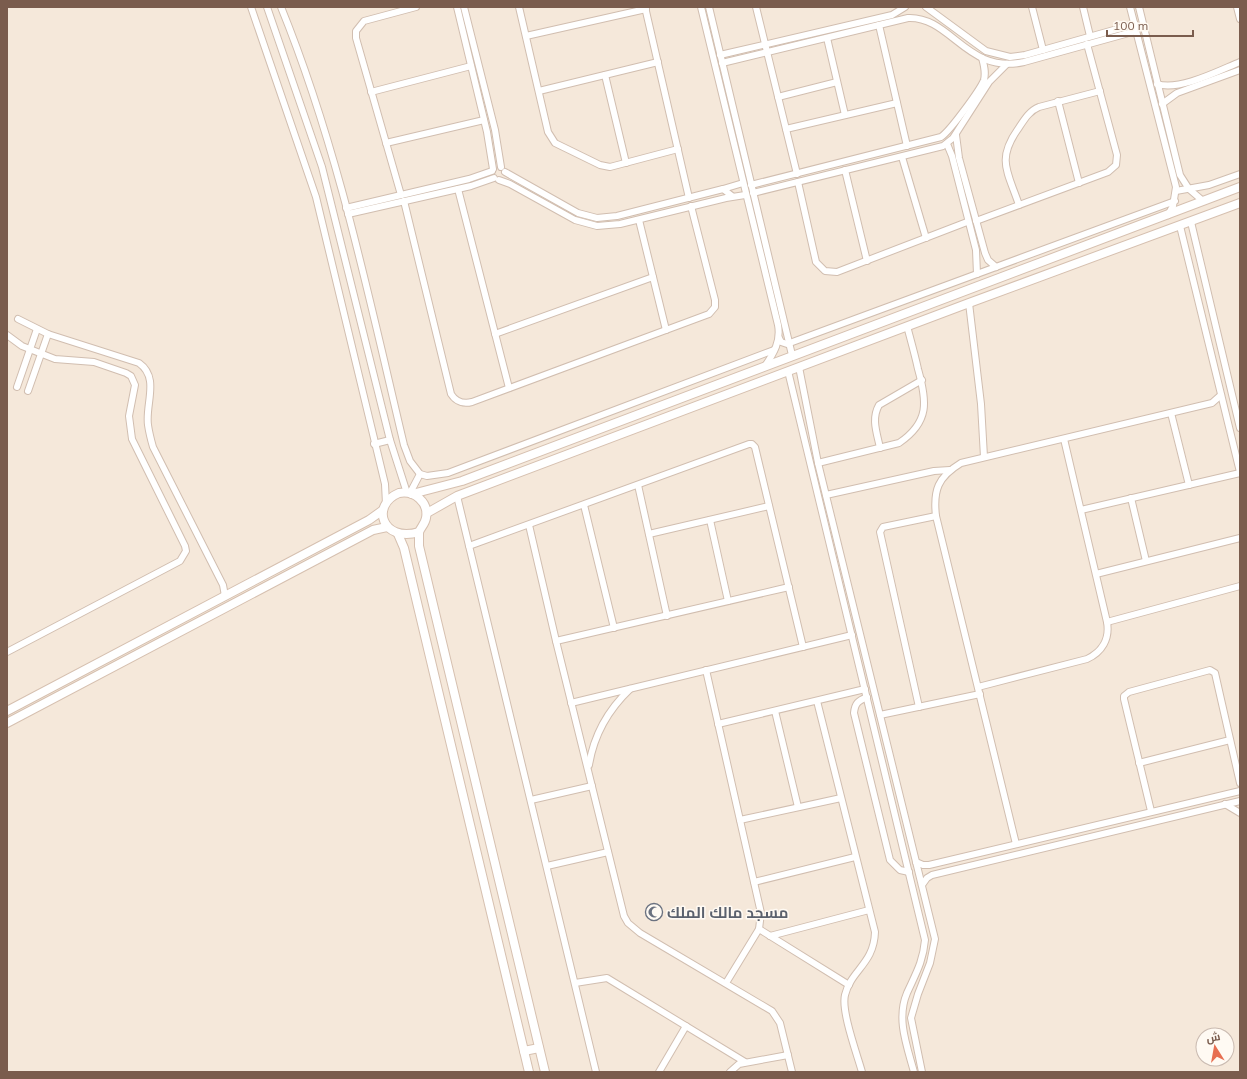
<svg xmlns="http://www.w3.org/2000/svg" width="1247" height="1079" viewBox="0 0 1247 1079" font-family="Mulish,Cairo,sans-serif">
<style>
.residential{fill:#f5e8da;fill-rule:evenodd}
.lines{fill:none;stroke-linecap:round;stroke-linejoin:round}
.street-casing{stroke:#d1beb0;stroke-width:8}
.secondary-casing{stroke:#d6c0b0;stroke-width:10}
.street{stroke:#fff;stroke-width:6}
.secondary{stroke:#fff;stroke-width:8}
.labels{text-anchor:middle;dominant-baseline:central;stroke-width:3;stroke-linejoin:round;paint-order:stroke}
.worship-label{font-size:15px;font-weight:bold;fill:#5b616d;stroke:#fffaf3;text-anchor:start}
</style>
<rect width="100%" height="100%" fill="#fdf6ec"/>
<path class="residential" d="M 7,7 L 1240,7 L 1240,1072 L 7,1072 ZM 1203,1035 L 1227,1035 L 1227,1059 L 1203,1059 Z"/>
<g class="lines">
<g class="street-casing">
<g id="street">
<path d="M 251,7 L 316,197 L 385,484 L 386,504"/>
<path d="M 267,7 L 322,167 L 390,440 L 407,493"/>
<path d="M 281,7 C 338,147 369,298 404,445 L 410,461 L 420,474 L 427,476 L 448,473 L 774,350"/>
<path d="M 457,7 L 487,132 L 493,169"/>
<path d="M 464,7 L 495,130 L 501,167"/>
<path d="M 519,7 L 548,132 L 555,143 L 600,165 L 610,167 L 678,149"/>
<path d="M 645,7 L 689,198"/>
<path d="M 701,7 L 778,325 C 781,341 774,353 765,366"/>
<path d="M 709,7 L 792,355"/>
<path d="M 756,7 L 797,174"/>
<path d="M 926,7 L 986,51 L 1010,57 L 1025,55 L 1135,24"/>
<path d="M 1032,7 L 1043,50"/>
<path d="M 1083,7 L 1090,36"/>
<path d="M 1130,7 L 1176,187 L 1173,206 L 1168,215"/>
<path d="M 1139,7 L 1180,175 L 1189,189 L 1203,201"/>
<path d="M 1237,7 L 1240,19"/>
<path d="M 879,25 L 907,146"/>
<path d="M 526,36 L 646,9"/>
<path d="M 827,38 L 845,115"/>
<path d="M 720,55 L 892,15 L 905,7"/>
<path d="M 722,63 L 908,18 C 951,16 967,75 1024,62 L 1136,31"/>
<path d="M 605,75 L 626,163"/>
<path d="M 1157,84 C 1180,91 1218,71 1240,62"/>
<path d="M 539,91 L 658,62"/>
<path d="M 371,92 L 471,66"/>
<path d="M 778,97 L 837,82"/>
<path d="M 1058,101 L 1079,183"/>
<path d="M 1162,104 L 1177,93 L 1240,70"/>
<path d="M 786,129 L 897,103"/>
<path d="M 956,135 L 959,158 L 985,253 L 988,260 L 996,267"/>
<path d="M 386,143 L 484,120"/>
<path d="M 947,144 L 952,156 L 976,250 L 977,274"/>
<path d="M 902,157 L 926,238"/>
<path d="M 845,170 L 867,261"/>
<path d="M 505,172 L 578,213 L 597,218 L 617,216 L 723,189 L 732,196"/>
<path d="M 499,180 L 510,184 L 575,220 L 597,226 L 620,224 L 726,198 L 745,195"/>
<path d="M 798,182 L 816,262 L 825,271 L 837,272 L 967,222"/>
<path d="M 751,185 L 941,137 C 950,131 980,90 984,80 C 986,72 984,65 982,58"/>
<path d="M 458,189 L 509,388"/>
<path d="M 723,189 L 743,183"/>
<path d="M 1176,191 L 1209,185 L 1240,174"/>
<path d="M 753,193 L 943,146 L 953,138 L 989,82 L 1007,64"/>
<path d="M 401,195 L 356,38 L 356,31 L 364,21 L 416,7"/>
<path d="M 404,201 L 451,394 C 456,402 464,404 472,402 L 709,314 L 715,307 L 715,300 L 691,206"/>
<path d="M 1019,205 C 1008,172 996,160 1018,129 C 1024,120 1029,111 1039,107 L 1100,91"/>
<path d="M 346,208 L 469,179 L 492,171"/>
<path d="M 348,214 L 471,186 L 494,178"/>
<path d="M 639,220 L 666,330"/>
<path d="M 976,221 L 1108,172 L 1116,165 L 1117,155 L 1087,44"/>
<path d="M 1191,222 L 1240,428"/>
<path d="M 1180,226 L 1240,472"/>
<path d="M 969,303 L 981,404 L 984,457"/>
<path d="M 18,319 L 48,334 L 139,363 C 160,378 145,404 148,425 C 149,432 151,440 153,447 L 223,585 L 225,596"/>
<path d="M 495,334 L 653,277"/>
<path d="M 7,335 L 22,346 L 55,359 L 94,362 L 126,373 L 131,376 L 135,385 L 129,416 L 132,439 L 185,546 L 186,551 L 180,561 L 7,652"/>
<path d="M 779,338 L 781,342 L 787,344 L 1175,201"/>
<path d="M 799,367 L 818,463 L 935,939 L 930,963 L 918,994 L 911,1018 L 922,1072"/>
<path d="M 788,371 L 925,940 C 923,962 916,973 907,993 C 896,1019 907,1046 914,1072"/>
<path d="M 17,387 L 37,329"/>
<path d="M 28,391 L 48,334"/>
<path d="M 1171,413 L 1189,485"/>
<path d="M 374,444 L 390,440"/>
<path d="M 880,448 C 877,433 871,419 879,405 L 922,380"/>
<path d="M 818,463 L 899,443 C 930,422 927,401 918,369 C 915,355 911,341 907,326"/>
<path d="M 638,485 L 667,616"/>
<path d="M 410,493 L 420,474"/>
<path d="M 826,495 L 934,471 L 950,470"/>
<path d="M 457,496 L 596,1072"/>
<path d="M 1131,498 L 1146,561"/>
<path d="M 584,505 L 614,628"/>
<path d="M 1081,510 L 1240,473"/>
<path d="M 710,520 L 728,601"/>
<path d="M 529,525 L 556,641 L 624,916 L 628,923 L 640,933 L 772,1011 L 780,1023 L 792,1072"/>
<path d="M 649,534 L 769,506"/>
<path d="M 469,546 L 749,444 L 752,444 L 755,447 L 803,647"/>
<path d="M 1096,574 L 1240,538"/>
<path d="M 1107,622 L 1240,586"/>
<path d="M 556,641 L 789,587"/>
<path d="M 706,670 L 761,913 L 759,929 L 726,983"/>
<path d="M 978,687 L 1087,659 C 1102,652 1110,639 1107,622 L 1064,439"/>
<path d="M 867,697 C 858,701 855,703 854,713 L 890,860 L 900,870 L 909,872"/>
<path d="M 817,701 L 875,932 C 874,964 851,970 845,995 C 841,1011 857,1054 862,1072"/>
<path d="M 571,703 L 852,635"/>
<path d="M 919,707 L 880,532 L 883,527 L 936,516"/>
<path d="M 775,711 L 798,807"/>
<path d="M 880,715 L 980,694"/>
<path d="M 718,724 L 865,689"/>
<path d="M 1139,763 L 1230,740"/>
<path d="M 589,765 C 594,734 608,710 630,689"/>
<path d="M 531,800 L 592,786"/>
<path d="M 1225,804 L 1240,813"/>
<path d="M 1151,811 L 1124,699 L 1124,696 L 1129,692 L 1210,670 L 1215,673 L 1240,783"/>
<path d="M 740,820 L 841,798"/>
<path d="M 1016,844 L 936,516 C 933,490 938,477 961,463 L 1212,403 L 1221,395"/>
<path d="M 916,862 L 923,865 L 929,865 L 1240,791"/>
<path d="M 547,866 L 608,852"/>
<path d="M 754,882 L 855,857"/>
<path d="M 922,885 L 927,878 L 932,875 L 1240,801"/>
<path d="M 759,929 L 849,985"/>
<path d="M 770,936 L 869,910"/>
<path d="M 575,983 L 607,978 L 745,1062"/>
<path d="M 659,1072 L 686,1026"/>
<path d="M 730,1072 L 739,1064 L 788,1055"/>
</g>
</g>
<g class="secondary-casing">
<g id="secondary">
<path d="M 399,493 C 414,490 429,502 426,518 C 425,524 421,527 419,532 C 382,543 370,505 399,493 Z"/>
<path d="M 412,494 L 462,481 L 1240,187"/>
<path d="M 427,513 L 457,496 L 969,303 L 1240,203"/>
<path d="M 419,532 L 419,546 L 545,1072"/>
<path d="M 398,534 L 404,548 L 529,1072"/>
<path d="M 7,711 L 369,520 L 383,510"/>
<path d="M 7,723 L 373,530 L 387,527"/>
<path d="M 524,1051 L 539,1048"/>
</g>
</g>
<use href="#street" class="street"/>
<use href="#secondary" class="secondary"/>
</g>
<defs>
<g id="mosque-ring" transform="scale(0.9)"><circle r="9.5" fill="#fffaf3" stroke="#6b7280" stroke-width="1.5"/><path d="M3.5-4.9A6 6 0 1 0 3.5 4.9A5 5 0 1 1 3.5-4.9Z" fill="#6b7280"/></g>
</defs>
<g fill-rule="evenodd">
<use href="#mosque-ring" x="654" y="912"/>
</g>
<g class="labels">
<g class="worship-label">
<text x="667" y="912">مسجد مالك الملك</text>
</g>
</g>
<rect width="1247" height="1079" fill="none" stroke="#7a5c4d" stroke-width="16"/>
<g transform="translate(1215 1047) rotate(349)"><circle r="19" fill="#fffaf3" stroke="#cabbb1"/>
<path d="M0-3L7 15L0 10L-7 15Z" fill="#e76f51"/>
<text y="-6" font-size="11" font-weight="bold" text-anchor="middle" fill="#7a5c4d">ش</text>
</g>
<path d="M1107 30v6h86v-6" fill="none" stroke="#7a5c4d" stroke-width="2"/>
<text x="1113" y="30" font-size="12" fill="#7a5c4d" stroke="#fffaf3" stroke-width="3" paint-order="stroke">100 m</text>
</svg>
